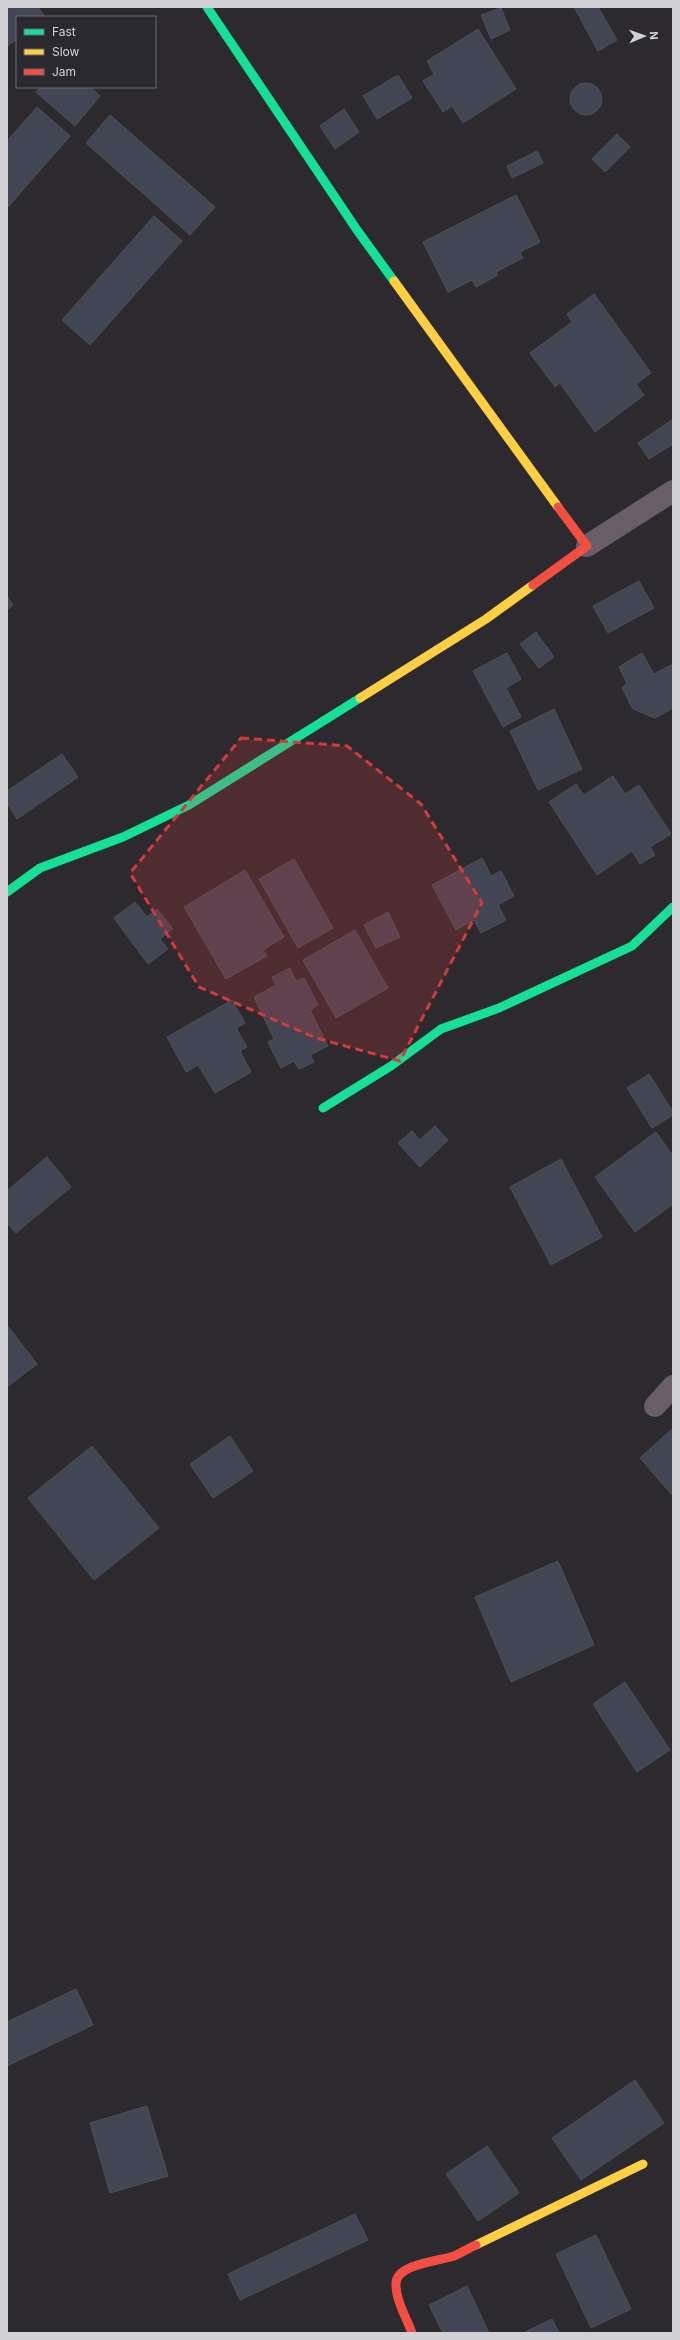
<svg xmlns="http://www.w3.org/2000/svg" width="680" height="2340" viewBox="0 0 680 2340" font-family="Inter,sans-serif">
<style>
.building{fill:#424553;stroke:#505053}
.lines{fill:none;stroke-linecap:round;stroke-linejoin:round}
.street{stroke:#685d69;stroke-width:22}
.fast{stroke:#16e098;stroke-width:9}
.slow{stroke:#ffcf43;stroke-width:9}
.jam{stroke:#f24e42;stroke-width:9}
.marked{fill:#d63939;fill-opacity:0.2;stroke:#d63939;stroke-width:3;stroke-dasharray:8 5;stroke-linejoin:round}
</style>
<rect width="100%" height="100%" fill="#2c2a2f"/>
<g class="building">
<path d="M 7,7 L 38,7 L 45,17 L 17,17 L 17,39 L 7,46 Z"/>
<path d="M 574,7 L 598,7 L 617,40 L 598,51 Z"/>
<path d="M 501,8 L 510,30 L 491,39 L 481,15 Z"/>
<path d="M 478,29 L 516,89 L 463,123 L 452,106 L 443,112 L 423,81 L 434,74 L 427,61 Z"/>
<path d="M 398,75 L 412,98 L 377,119 L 363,96 Z"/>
<circle cx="586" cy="99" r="16"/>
<path d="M 41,87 L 90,87 L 100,96 L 75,126 L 36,92 Z"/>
<path d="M 37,107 L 70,136 L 7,208 L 7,141 Z"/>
<path d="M 344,109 L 359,132 L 335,149 L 320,126 Z"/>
<path d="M 110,115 L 215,207 L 190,235 L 86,143 Z"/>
<path d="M 617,134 L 630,147 L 605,172 L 592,159 Z"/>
<path d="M 537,151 L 543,163 L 512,178 L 507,166 Z"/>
<path d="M 516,195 L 540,242 L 520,252 L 523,258 L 496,272 L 498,275 L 476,287 L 472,280 L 448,292 L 423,242 Z"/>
<path d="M 154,216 L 182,241 L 90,345 L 62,320 Z"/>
<path d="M 594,294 L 651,373 L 636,384 L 644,395 L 595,432 L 560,383 L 555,387 L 530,353 L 572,322 L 567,314 Z"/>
<path d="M 673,419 L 673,444 L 649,459 L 638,443 Z"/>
<path d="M 639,581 L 654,608 L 608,633 L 593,606 Z"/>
<path d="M 7,596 L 13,605 L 7,610 Z"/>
<path d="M 536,632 L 554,657 L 539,668 L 520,644 Z"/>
<path d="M 507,653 L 521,679 L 506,688 L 521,717 L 503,727 L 473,671 Z"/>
<path d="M 642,653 L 654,674 L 673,664 L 673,708 L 655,718 L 633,709 L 622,688 L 627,683 L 619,667 Z"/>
<path d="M 554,709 L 582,769 L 538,790 L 510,731 Z"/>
<path d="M 62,754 L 78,777 L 17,819 L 7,803 L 7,791 Z"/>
<path d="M 613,776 L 625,794 L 639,785 L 671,834 L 650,847 L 655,855 L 640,864 L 632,851 L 597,875 L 549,802 L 576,784 L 584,795 Z"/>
<path d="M 482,858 L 491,876 L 501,871 L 514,896 L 498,905 L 506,920 L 481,933 L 474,920 L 456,930 L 432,885 Z"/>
<path d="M 294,859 L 333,928 L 298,948 L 259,879 Z"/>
<path d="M 245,870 L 284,937 L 263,950 L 267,956 L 226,979 L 184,907 Z"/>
<path d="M 135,902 L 147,917 L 157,909 L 173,929 L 160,939 L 168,949 L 148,964 L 114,918 Z"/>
<path d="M 388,912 L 400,937 L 376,948 L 364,925 Z"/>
<path d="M 355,930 L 388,988 L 336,1018 L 303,960 Z"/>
<path d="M 290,968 L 296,981 L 304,978 L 318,1005 L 310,1010 L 328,1046 L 310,1055 L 314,1062 L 299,1069 L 294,1061 L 281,1068 L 268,1042 L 274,1039 L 254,997 L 276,985 L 272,977 Z"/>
<path d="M 232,1000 L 245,1023 L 236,1028 L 247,1047 L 240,1051 L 251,1072 L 215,1093 L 198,1065 L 186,1072 L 167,1037 Z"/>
<path d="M 649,1074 L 673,1112 L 673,1115 L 652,1128 L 627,1088 Z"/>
<path d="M 435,1126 L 448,1140 L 420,1167 L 398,1143 L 412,1131 L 420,1140 Z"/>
<path d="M 656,1132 L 673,1156 L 673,1204 L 635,1232 L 595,1177 Z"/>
<path d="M 47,1157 L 71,1187 L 16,1233 L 7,1223 L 7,1191 Z"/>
<path d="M 561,1159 L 602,1237 L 551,1265 L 510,1187 Z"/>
<path d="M 7,1325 L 37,1364 L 7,1387 Z"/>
<path d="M 672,1429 L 673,1429 L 673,1496 L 640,1458 Z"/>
<path d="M 230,1436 L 253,1471 L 213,1498 L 190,1464 Z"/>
<path d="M 92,1446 L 159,1528 L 94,1580 L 28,1498 Z"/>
<path d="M 558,1561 L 594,1645 L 511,1682 L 475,1597 Z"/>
<path d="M 625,1682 L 670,1750 L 637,1772 L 593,1704 Z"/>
<path d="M 76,1989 L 93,2025 L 7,2066 L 7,2022 Z"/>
<path d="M 635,2080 L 664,2123 L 581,2180 L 552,2138 Z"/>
<path d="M 147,2106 L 168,2176 L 110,2193 L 90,2123 Z"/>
<path d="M 487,2146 L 519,2193 L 478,2221 L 446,2174 Z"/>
<path d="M 355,2214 L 368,2240 L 240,2300 L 228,2274 Z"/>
<path d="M 596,2235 L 631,2309 L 591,2328 L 556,2254 Z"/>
<path d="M 467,2286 L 489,2333 L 443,2333 L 429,2305 Z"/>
<path d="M 552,2319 L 559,2333 L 523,2333 Z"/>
</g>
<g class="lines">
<g class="street">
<path d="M 587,546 L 673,491"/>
<path d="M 655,1406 L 673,1386"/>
</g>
<g class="fast">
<path d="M 207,7 L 357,230 L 394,281"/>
<path d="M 7,892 L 40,868 L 123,837 L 189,805 L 360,698"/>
<path d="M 323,1108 L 391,1066 L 441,1029 L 499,1008 L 632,946 L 673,907"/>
</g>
<g class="slow">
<path d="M 394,281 L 558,507"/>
<path d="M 360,698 L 486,619 L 533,585"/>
<path d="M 476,2245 L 643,2164"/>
</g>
<g class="jam">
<path d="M 533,585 L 587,546 L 558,507"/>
<path d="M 412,2333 C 407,2319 395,2299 396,2283 C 397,2264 439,2261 454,2256 C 461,2253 469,2248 476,2245"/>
</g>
</g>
<path class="marked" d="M 241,738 L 347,746 L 421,804 L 482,903 L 400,1061 L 316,1038 L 199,987 L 130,873 Z"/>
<rect width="680" height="2340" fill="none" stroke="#d2d1d5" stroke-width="16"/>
<rect x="16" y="16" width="140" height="72" fill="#2b2930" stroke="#6e6c72"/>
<rect x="24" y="29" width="20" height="6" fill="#16e098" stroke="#6e6c72"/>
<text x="52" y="36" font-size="12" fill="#d2d1d5">Fast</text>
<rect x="24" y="49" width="20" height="6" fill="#ffcf43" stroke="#6e6c72"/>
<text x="52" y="56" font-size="12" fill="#d2d1d5">Slow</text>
<rect x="24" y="69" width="20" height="6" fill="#f24e42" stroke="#6e6c72"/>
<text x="52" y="76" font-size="12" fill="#d2d1d5">Jam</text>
<g transform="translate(644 36) rotate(88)" stroke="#2b2930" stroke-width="3" paint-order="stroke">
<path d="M0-3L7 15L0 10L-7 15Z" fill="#d2d1d5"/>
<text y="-6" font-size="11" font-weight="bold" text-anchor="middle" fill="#d2d1d5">N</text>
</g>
</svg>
